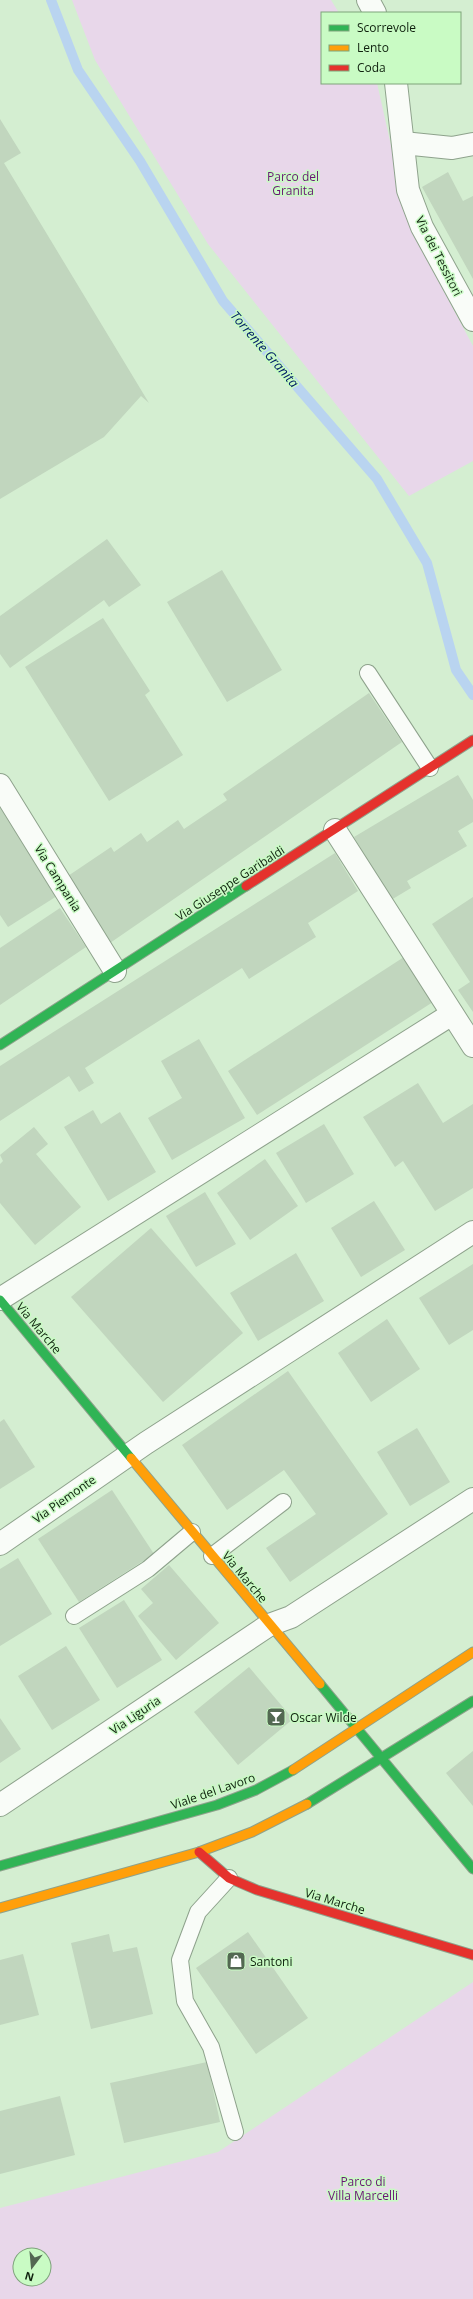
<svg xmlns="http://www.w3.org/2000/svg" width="473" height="2299" viewBox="0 0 473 2299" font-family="'Open Sans',sans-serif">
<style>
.green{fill:#e8d7ea;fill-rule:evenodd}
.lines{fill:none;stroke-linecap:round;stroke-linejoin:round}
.stream{stroke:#b9d4f0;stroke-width:10}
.building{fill:#c1d6be}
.lane-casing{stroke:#8ea28c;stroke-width:18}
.street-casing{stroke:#8ea28c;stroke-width:24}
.fast-casing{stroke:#8ea28c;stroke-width:11}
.slow-casing{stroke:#8ea28c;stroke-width:11}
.jam-casing{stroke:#8ea28c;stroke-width:11}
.lane{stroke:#f9fcf8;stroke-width:16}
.street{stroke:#f9fcf8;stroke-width:22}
.fast{stroke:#30b455;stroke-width:9}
.slow{stroke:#ff9f0a;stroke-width:9}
.jam{stroke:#e5322d;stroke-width:9}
.labels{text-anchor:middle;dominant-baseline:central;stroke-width:3;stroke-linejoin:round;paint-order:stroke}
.park-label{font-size:12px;fill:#6b1576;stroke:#c9fbc4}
.street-label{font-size:12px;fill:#0e200d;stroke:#c9fbc4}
.poi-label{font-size:12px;fill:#0e200d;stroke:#c9fbc4;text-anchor:start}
.water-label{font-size:13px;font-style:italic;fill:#022068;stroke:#c9fbc4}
</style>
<rect width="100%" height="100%" fill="#d4eed1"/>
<g class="green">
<path d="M 72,0 L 331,0 L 339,13 L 322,13 L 322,83 L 377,83 L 409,226 L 473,346 L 473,461 L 409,496 L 208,244 L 95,60 Z"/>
<path d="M 473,1982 L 473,2299 L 0,2299 L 0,2208 L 218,2152 ZM 20,2255 L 44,2255 L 44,2279 L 20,2279 Z"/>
</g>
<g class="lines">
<path class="stream" d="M 51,0 L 78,70 L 140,161 L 223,301 L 377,479 L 427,563 L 456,670 L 473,695"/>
</g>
<g class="building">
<path d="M 0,119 L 21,153 L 4,163 L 149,403 L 141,396 L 104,437 L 0,499 Z"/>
<path d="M 448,172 L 463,201 L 473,196 L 473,279 L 422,187 Z"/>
<path d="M 107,539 L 141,585 L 109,607 L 104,600 L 10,668 L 0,654 L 0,616 Z"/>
<path d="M 222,570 L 282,670 L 227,702 L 167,602 Z"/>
<path d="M 103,618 L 150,691 L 145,695 L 183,755 L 109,801 L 25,667 Z"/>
<path d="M 369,693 L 402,742 L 110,943 L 65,878 L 111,847 L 114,852 L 141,833 L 147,842 L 178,820 L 184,829 L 227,800 L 223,794 Z"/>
<path d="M 458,775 L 473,800 L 473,822 L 458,831 L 467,846 L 407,881 L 411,888 L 391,900 L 354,837 Z"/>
<path d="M 0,807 L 57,896 L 8,927 L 0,915 Z"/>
<path d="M 335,853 L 358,891 L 308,923 L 316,937 L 249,979 L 242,968 L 85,1068 L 94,1083 L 79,1092 L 69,1076 L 0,1121 L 0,1066 Z"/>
<path d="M 473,897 L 473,1012 L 458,990 L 470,982 L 432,924 Z"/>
<path d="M 60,908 L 86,947 L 0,1005 L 0,948 Z"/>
<path d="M 404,957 L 433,1002 L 257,1115 L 228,1071 Z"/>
<path d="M 199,1039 L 245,1118 L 172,1160 L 148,1118 L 182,1098 L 161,1061 Z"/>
<path d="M 418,1083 L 443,1123 L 473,1104 L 473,1188 L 435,1211 L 403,1161 L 395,1167 L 363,1117 Z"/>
<path d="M 93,1110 L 101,1124 L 120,1112 L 156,1172 L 108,1201 L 64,1127 Z"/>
<path d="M 324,1124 L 354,1174 L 306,1203 L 276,1153 Z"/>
<path d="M 34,1127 L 48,1144 L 36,1154 L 81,1207 L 35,1245 L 0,1203 L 0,1164 L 3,1161 L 0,1155 Z"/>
<path d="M 265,1159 L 298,1206 L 250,1240 L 217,1193 Z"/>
<path d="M 205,1192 L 236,1244 L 196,1267 L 166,1216 Z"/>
<path d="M 374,1201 L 405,1250 L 361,1277 L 331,1228 Z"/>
<path d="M 151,1228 L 243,1333 L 163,1402 L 71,1297 Z"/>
<path d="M 296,1253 L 324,1301 L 258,1341 L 230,1293 Z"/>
<path d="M 473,1264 L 473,1330 L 449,1345 L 419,1298 Z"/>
<path d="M 387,1319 L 420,1369 L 371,1402 L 338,1353 Z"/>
<path d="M 288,1371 L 388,1514 L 290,1582 L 266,1548 L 316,1514 L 284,1470 L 227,1510 L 182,1445 Z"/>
<path d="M 4,1419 L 35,1467 L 0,1489 L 0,1422 Z"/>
<path d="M 417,1428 L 450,1482 L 410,1506 L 377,1452 Z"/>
<path d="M 112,1490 L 154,1554 L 79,1602 L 38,1539 Z"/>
<path d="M 18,1558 L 52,1614 L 0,1646 L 0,1569 Z"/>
<path d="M 169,1565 L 219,1623 L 176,1660 L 138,1616 L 153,1603 L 141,1589 Z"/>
<path d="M 124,1600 L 162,1660 L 117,1688 L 79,1628 Z"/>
<path d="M 66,1646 L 100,1700 L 52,1730 L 18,1676 Z"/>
<path d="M 249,1667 L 293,1719 L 238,1765 L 194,1712 Z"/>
<path d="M 0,1718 L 21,1749 L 0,1763 Z"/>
<path d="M 473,1751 L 473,1806 L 446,1773 Z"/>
<path d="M 248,1932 L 308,2018 L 256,2054 L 196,1968 Z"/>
<path d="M 109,1934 L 113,1952 L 137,1947 L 153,2014 L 91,2029 L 71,1943 Z"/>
<path d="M 23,1954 L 39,2015 L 0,2025 L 0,1960 Z"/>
<path d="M 207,2062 L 220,2122 L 124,2143 L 110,2083 Z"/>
<path d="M 60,2096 L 75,2155 L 0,2174 L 0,2111 Z"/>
</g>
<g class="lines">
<g class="lane-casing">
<g id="lane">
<path d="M 368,673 L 430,768"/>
<path d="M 212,1556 L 283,1502"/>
<path d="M 74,1616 L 148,1569 L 192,1532"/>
<path d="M 229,1878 L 198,1912 L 180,1960 L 185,2001 L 211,2047 L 235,2132"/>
</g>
</g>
<g class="street-casing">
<g id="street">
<path d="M 368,0 L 375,13"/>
<path d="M 396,83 L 408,190 L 422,227 L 473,320"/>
<path d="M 403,143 L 452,148 L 473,144"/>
<path d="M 0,785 L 115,971"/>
<path d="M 335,830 L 473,1046"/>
<path d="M 0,1299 L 452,1014"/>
<path d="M 0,1544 L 146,1443 L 473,1232"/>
<path d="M 0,1805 L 269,1625 L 291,1617 L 473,1499"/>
</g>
</g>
<g class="fast-casing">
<g id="fast">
<path d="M 0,1045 L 246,886"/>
<path d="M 0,1300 L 131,1458"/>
<path d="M 320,1684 L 473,1869"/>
<path d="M 307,1804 L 473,1701"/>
<path d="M 0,1866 L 217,1805 L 256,1790 L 293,1770"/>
</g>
</g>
<g class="slow-casing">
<g id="slow">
<path d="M 131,1458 L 320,1684"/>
<path d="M 293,1770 L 473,1652"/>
<path d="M 0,1908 L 199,1852 L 252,1832 L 307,1804"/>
</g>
</g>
<g class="jam-casing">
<g id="jam">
<path d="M 246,886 L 473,740"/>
<path d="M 199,1852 L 229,1878 L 257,1890 L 473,1955"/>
</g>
</g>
<use href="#lane" class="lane"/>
<use href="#street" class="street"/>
<use href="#fast" class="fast"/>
<use href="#slow" class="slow"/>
<use href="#jam" class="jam"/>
</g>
<defs>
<g id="bar-square" transform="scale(1)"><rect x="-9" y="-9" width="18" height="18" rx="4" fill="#536852" stroke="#c9fbc4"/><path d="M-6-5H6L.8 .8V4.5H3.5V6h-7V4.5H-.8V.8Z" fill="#fff"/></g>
<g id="shop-square" transform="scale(1)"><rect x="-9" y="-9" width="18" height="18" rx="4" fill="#536852" stroke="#c9fbc4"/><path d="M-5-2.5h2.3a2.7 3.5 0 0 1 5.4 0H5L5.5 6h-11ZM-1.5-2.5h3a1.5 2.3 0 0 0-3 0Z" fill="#fff"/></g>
</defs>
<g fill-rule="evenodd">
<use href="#bar-square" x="276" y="1717"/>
<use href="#shop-square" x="236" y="1961"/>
</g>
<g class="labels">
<g class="park-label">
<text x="293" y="176">Parco del<tspan x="293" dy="14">Granita</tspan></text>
<text x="363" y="2181">Parco di<tspan x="363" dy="14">Villa Marcelli</tspan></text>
</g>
<g class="street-label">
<text transform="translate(439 256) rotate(63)">Via dei Tessitori</text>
<text transform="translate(58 878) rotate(58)">Via Campania</text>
<text transform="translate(230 883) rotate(-33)">Via Giuseppe Garibaldi</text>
<text transform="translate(39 1328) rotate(50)">Via Marche</text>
<text transform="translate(64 1499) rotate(-35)">Via Piemonte</text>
<text transform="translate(245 1577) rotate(50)">Via Marche</text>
<text transform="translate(135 1715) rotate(-34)">Via Liguria</text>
<text transform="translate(213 1791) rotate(-19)">Viale del Lavoro</text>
<text transform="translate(335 1901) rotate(17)">Via Marche</text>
</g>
<g class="poi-label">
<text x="290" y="1717">Oscar Wilde</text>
<text x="250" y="1961">Santoni</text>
</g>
<g class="water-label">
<text transform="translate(265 349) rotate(49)">Torrente Granita</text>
</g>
</g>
<rect x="321" y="12" width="140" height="72" fill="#c9fbc4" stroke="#7ea37b"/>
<rect x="329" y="25" width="20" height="6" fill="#30b455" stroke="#7ea37b"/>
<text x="357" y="32" font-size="12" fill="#0e200d">Scorrevole</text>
<rect x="329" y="45" width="20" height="6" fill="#ff9f0a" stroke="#7ea37b"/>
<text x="357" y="52" font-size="12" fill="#0e200d">Lento</text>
<rect x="329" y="65" width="20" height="6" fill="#e5322d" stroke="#7ea37b"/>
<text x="357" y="72" font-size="12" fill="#0e200d">Coda</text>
<g transform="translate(32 2267) rotate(196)"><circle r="19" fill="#c9fbc4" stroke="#7ea37b"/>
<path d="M0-3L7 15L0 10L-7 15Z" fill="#536852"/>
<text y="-6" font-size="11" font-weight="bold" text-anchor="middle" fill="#0e200d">N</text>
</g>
</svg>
